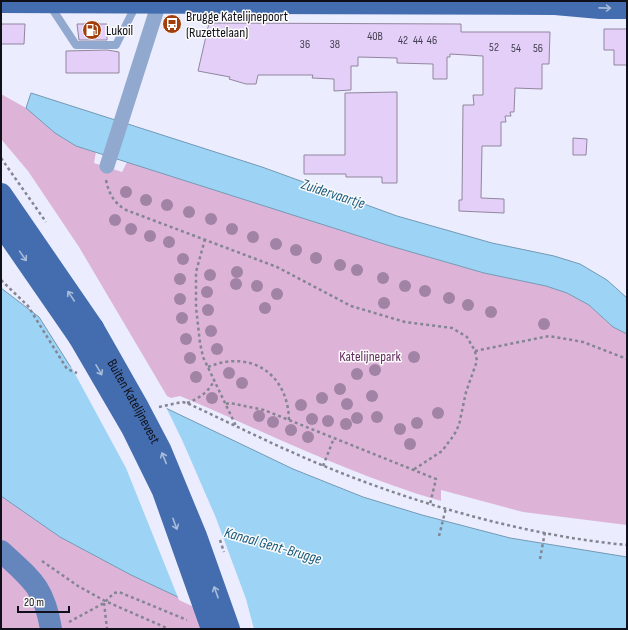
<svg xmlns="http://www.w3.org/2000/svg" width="628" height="630" viewBox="0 0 628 630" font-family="'Sofia Sans Condensed',sans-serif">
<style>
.green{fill:#ddb4d8}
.water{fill:#9dd4f6;stroke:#7399b4}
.pier{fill:#ebecfd}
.building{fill:#e3cff8;stroke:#92869f}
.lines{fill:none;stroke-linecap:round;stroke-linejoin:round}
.path{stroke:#848592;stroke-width:2.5;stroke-dasharray:3 3;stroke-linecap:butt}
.lane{stroke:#91a9ce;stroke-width:8}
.street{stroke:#91a9ce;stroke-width:15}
.secondary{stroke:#6486bc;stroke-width:22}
.primary{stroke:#436dae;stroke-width:22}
.path-bridge{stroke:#848592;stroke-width:2.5;stroke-dasharray:3 3;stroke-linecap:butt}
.primary-bridge{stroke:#436dae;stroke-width:22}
.tree{fill:#a183a6}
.oneway{stroke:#a8bbd8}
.labels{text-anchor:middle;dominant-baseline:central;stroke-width:3;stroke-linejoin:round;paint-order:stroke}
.number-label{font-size:12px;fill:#454052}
.poi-label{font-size:14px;fill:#10101a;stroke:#fbfbfb;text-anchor:start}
.park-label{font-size:14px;fill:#642d5f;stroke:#fbfbfb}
.street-label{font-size:14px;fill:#10101a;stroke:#fbfbfb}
.water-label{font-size:15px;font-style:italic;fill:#1b5b7c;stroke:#fbfbfb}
</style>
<rect width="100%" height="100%" fill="#ebecfd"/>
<g class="green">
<path d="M 1,94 L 26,108 L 55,133 L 76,146 L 96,152 L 94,163 L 122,172 L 127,162 L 387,245 L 484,273 L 546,286 L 567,293 L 589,305 L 613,327 L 627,334 L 627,525 L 523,512 L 441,490 L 441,501 C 350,475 266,432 180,396 L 171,398 L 167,396 L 79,247 L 28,171 L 1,139 Z"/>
<path d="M 1,496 L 60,537 L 131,575 L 246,629 L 1,629 Z"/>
</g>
<g class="water">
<path d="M 31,93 L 262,167 L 397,216 L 492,243 L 554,256 L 580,264 L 607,280 L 627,298 L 627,334 L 613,327 L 589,305 L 567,293 L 546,286 L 484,273 L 387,245 L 76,146 L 55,133 L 26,108 Z"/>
<path d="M 1,288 L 39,317 L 70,366 L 149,400 L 293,469 L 363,497 L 422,515 L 510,538 L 627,557 L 627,629 L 246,629 L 131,575 L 60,537 L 1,496 Z"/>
</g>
<path class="pier" d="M 61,348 L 71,364 L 165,405 L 183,442 L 216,518 L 246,599 L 254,629 L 241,629 L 179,600 L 126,468 Z"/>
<g class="building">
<path d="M 209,23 L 461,24 L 461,32 L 550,32 L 549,64 L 542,64 L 542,89 L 515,88 L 514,112 L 510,112 L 511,116 L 505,116 L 506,122 L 501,122 L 501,146 L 482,146 L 481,198 L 504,199 L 504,213 L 459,211 L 459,200 L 462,200 L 463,105 L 474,105 L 473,95 L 483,95 L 483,56 L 450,54 L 450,57 L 447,57 L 447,79 L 433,79 L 433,64 L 397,63 L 397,58 L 358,57 L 358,66 L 351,66 L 351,90 L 334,91 L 334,79 L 312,78 L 313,75 L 258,75 L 256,84 L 246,84 L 229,79 L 230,77 L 198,71 Z"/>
<path d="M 1,24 L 25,24 L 24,44 L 1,44 Z"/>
<path d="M 77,24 L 107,24 L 107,40 L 79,40 Z"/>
<path d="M 604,29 L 627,29 L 627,65 L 614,65 L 614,50 L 604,50 Z"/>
<path d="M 107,50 L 119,52 L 119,73 L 66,73 L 66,51 Z"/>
<path d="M 397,92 L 397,183 L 382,183 L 382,177 L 346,177 L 346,174 L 304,174 L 304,155 L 345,155 L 345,93 Z"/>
<path d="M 573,138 L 587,139 L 586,155 L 573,155 Z"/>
</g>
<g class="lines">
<g class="path">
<path d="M 1,158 L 46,222"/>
<path d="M 106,180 C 109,194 114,203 126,210 L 277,267 L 351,306 L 405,322 L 452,328 L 467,337 L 475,351 L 477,361 L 466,392 L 459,425 L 454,435 L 442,451 L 413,470"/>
<path d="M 205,239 L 196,272 L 196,307 L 200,343 L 203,357 L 236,426"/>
<path d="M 1,280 L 28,306 L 67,369 L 77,373"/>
<path d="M 475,351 L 549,336 L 583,342 L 627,359"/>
<path d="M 208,367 C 251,349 288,374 289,420"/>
<path d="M 187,403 C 200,398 208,392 214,381"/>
<path d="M 226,404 L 230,403 L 264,410 L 436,479 L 430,504"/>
<path d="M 159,407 L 182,402 L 187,403 C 232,424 278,447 324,466 C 416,504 528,536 627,545"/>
<path d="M 323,466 L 334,438"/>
<path d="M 439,536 L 446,508"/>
<path d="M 540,559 L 545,532"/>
<path d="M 42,561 L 78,586 L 105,601 L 169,629"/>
<path d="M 104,603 L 107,629"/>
<path d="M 69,622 L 104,603 L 114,593 L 119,592 L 187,620"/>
</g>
<path class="lane" d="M 49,4 L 76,45 L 116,45 L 136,5"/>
<path class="street" d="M 107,166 L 159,3"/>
<path class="secondary" d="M 1,551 C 31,579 44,586 51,629"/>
<g class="primary">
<path d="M 1,2 L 555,4 L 600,8 L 627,8"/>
<path d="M 1,194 L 93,328"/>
<path d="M 1,224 L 79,337"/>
</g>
<path class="path-bridge" d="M 220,540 L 224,552"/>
<g class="primary-bridge">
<path id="s1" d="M 93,328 L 139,409 L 160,449 L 196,536 L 229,629"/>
<path d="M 79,337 L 132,428 L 163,491 L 212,629"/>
</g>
</g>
<g class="tree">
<circle cx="126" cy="192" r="6"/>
<circle cx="146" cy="200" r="6"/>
<circle cx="167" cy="205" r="6"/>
<circle cx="189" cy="212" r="6"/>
<circle cx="211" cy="219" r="6"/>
<circle cx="115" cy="220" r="6"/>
<circle cx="131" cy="229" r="6"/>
<circle cx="232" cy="229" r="6"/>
<circle cx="150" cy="236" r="6"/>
<circle cx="253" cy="237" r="6"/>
<circle cx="169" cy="242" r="6"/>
<circle cx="276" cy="244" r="6"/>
<circle cx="296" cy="250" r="6"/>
<circle cx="316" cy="258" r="6"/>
<circle cx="183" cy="259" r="6"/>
<circle cx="340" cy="265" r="6"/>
<circle cx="357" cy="270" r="6"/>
<circle cx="237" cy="272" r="6"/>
<circle cx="210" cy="275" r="6"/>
<circle cx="383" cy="278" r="6"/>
<circle cx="180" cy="279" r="6"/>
<circle cx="236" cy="284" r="6"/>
<circle cx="257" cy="286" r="6"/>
<circle cx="405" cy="286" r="6"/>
<circle cx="425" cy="291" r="6"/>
<circle cx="207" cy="292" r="6"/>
<circle cx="277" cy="294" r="6"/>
<circle cx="449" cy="298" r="6"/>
<circle cx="180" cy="299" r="6"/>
<circle cx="384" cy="303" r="6"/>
<circle cx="468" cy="305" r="6"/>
<circle cx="265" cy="308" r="6"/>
<circle cx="208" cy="310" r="6"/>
<circle cx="491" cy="312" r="6"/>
<circle cx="182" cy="318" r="6"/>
<circle cx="544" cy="324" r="6"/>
<circle cx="211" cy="331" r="6"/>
<circle cx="186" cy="339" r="6"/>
<circle cx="217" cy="349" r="6"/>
<circle cx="414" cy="357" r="6"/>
<circle cx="190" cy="358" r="6"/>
<circle cx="375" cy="370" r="6"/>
<circle cx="229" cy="373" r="6"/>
<circle cx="357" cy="374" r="6"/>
<circle cx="196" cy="377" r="6"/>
<circle cx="242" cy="383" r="6"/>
<circle cx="340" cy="389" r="6"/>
<circle cx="372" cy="396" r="6"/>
<circle cx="212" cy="398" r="6"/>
<circle cx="322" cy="398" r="6"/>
<circle cx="347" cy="404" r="6"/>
<circle cx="301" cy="405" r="6"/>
<circle cx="438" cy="413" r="6"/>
<circle cx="259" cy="416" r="6"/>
<circle cx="377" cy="417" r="6"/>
<circle cx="357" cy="418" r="6"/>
<circle cx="312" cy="419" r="6"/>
<circle cx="328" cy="421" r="6"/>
<circle cx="273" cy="422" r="6"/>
<circle cx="417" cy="423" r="6"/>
<circle cx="346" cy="424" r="6"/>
<circle cx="400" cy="429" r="6"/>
<circle cx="291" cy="430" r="6"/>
<circle cx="308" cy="437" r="6"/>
<circle cx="410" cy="444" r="6"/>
</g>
<defs><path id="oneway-shaft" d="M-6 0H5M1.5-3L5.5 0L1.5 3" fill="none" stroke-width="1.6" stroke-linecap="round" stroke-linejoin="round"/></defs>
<g class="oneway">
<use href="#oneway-shaft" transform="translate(605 8) rotate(1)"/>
<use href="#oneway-shaft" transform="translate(23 256) rotate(55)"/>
<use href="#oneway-shaft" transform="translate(71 296) rotate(-124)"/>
<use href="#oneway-shaft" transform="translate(99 370) rotate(60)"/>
<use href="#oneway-shaft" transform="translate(164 458) rotate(-112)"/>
<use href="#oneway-shaft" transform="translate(175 524) rotate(70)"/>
<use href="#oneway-shaft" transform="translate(216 592) rotate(-110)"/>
</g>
<defs>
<g id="bus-disc" transform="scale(1)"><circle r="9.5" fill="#a23e0b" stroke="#fbfbfb"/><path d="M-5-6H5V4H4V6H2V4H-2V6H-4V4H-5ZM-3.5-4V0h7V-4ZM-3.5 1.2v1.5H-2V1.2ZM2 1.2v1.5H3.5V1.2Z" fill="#fff"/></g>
<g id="fuel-disc" transform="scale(1)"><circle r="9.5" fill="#a23e0b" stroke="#fbfbfb"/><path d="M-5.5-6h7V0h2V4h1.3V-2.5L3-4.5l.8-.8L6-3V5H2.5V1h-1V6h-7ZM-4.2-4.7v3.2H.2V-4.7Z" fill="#fff"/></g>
</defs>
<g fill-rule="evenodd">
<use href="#bus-disc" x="172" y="24"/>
<use href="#fuel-disc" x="92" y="30"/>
</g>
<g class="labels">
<g class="number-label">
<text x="375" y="36">40B</text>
<text x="403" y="40">42</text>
<text x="418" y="40">44</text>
<text x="432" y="40">46</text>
<text x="305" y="44">36</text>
<text x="335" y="44">38</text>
<text x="494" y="47">52</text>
<text x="516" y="48">54</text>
<text x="538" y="48">56</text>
</g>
<g class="poi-label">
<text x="186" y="16">Brugge Katelijnepoort<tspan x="186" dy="16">(Ruzettelaan)</tspan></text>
<text x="106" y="30">Lukoil</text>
</g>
<g class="park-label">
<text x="370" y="356">Katelijnepark</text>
</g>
<g class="street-label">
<text stroke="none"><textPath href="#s1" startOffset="84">Buiten Katelijnevest</textPath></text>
</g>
<g class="water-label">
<text transform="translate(333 194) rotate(18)">Zuidervaartje</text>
<text transform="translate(273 546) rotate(16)">Kanaal Gent-Brugge</text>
</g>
</g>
<rect width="628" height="630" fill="none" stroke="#10101a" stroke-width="4"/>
<path d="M18 606v6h51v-6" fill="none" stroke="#10101a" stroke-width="2"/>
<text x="24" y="606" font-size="12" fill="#10101a" stroke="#fbfbfb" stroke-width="3" paint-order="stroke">20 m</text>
</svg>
